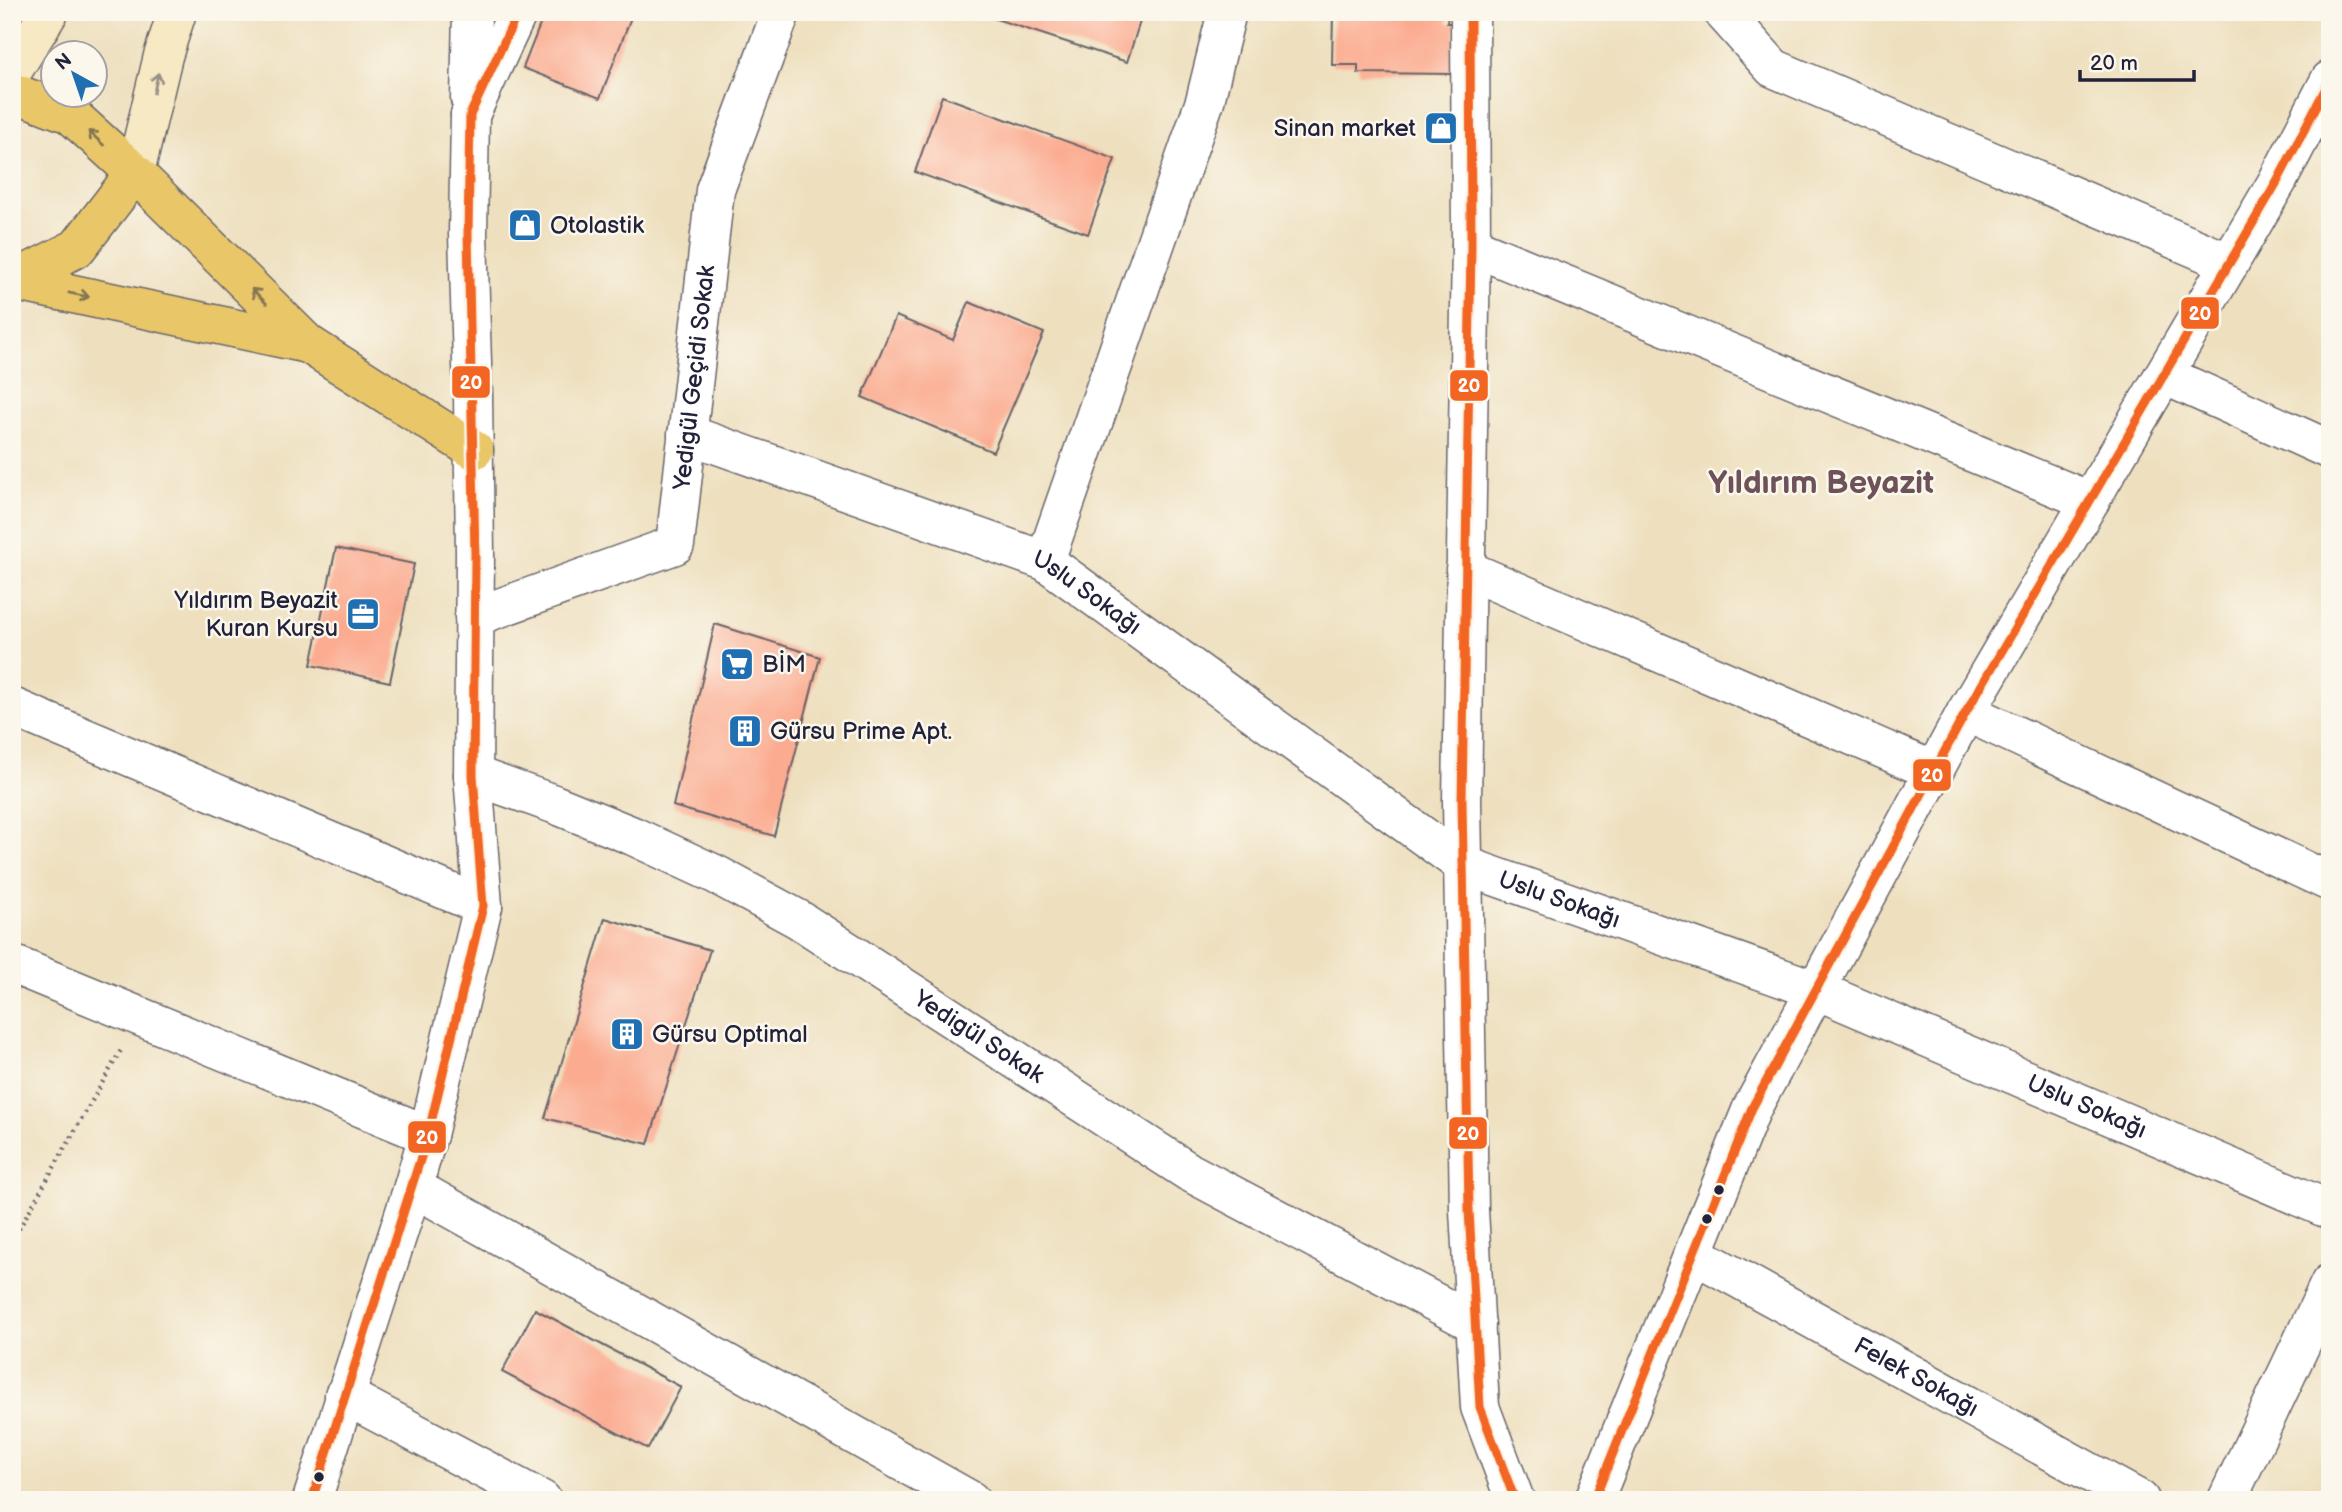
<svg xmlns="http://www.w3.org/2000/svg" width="2342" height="1512" viewBox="0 0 2342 1512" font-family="'Balsamiq Sans',sans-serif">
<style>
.building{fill:#fbab90}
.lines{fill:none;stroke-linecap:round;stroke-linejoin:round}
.minor-casing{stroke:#696469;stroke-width:41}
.tertiary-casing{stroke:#696469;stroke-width:41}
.secondary-casing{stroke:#696469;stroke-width:41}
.primary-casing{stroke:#696469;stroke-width:41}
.path{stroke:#696469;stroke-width:4.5;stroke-dasharray:2 5;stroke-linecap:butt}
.minor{stroke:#fff;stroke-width:38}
.tertiary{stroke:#fff;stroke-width:38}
.secondary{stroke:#f6e9c3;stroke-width:38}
.primary{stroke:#e9c769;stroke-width:38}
.bus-1-casing{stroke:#fbf7ec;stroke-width:14}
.bus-1{stroke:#f26522;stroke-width:9}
.oneway{stroke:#978f86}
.oneway2{stroke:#867452}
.bus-dot{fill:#22223b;stroke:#fbf7ec;stroke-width:2.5}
.labels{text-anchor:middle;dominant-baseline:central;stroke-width:5;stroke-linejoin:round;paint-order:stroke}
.poi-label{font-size:24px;fill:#22223b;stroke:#fbf7ec;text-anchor:start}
.street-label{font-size:24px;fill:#22223b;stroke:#fbf7ec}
.district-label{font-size:32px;font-weight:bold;fill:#6e5259;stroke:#fbf7ec}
.line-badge{stroke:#fbf7ec;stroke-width:2.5}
.badge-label{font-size:19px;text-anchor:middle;font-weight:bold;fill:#fff}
</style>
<rect width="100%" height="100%" fill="#fbf7ec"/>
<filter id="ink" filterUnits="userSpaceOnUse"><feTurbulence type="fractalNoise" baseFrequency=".0143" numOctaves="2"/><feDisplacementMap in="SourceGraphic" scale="14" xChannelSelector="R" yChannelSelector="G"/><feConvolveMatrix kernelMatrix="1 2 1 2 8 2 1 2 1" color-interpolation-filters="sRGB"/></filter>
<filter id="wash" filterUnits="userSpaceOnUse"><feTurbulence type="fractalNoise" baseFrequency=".00686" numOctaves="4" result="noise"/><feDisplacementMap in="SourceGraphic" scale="28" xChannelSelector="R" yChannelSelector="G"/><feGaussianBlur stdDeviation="1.57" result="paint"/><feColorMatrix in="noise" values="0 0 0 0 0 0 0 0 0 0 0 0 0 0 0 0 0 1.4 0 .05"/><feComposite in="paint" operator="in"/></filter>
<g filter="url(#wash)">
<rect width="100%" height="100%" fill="#eee0bf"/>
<g id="blocks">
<g class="building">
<path d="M 545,12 L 633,12 L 600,98 L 523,68 Z"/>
<path d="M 988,12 L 1143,12 L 1127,62 L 987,16 Z"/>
<path d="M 1333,12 L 1448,12 L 1447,23 L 1455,23 L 1454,74 L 1358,73 L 1358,65 L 1332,65 Z"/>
<path d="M 942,96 L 1115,159 L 1088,234 L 915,172 Z"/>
<path d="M 969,302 L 1044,333 L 993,452 L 862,397 L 896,316 L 953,340 Z"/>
<path d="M 336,548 L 414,564 L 390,682 L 311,665 Z"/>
<path d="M 715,624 L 820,657 L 774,836 L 673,806 Z"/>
<path d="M 605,918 L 710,950 L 648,1144 L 545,1118 Z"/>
<path d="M 535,1309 L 681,1387 L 648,1449 L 502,1372 Z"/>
</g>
</g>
</g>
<g filter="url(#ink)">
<use href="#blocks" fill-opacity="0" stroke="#696469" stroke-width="2"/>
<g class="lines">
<g class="minor-casing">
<g id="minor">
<path d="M 1723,12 L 1773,68 L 2230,263"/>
<path d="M 1471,246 L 2090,501"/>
<path d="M 2164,375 L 2330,450"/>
<path id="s1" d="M 687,434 L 1045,561 L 1463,865 L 1816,990 L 2330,1210"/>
<path d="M 1045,561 L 1205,101 L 1227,12"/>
<path d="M 1465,569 L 1934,771"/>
<path id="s2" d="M 474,617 L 675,545 L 715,190 L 781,12"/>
<path d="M 12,707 L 483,906"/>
<path d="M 1966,712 L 2330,882"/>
<path id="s3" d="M 473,775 L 554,804 L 633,836 L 717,875 L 798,919 L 1189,1172 L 1476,1324"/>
<path d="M 12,964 L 428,1135"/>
<path d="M 413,1187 L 970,1500"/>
<path id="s4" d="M 1694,1254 L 2140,1500"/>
<path d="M 344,1395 L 542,1500"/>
<path d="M 312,1500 L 413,1187 L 428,1135 L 483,906 L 473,775 L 475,555 L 473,395 L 468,234 L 470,115"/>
<path d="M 2227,1500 L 2330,1283"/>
</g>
</g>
<g class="tertiary-casing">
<g id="tertiary">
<path d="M 1470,12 L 1471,246 L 1462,801 L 1469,1210 L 1480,1407 L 1515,1500"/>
<path d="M 470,99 L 472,12"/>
<path d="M 470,115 L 518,12"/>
<path d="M 1594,1500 L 1752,1108 L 1966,712 L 2277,182 L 2330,80"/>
</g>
</g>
<g class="secondary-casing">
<g id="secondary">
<path d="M 12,72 L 49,12"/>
<path d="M 135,173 L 163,56 L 177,12"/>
</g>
</g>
<g class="primary-casing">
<g id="primary">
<path d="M 12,92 L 70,114 L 135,173 L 308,344 L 474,450"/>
<path d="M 12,281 L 308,344"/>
<path d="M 12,281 L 77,248 L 135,173"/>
</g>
</g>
<path class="path" d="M 12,1241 L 121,1050"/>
<use href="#minor" class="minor"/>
<use href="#tertiary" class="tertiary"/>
<use href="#secondary" class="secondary"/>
<use href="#primary" class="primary"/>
<g class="bus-1-casing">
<g id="bus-1">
<path d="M 1470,12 L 1471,246 L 1462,801 L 1469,1210 L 1480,1407 L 1515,1500"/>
<path d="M 312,1500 L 428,1135 L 483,906 L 473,775 L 475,555 L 468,234 L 470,115 L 518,12"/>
<path d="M 1594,1500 L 1752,1108 L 1966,712 L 2277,182 L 2330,80"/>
</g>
</g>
<use href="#bus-1" class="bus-1"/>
</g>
<defs><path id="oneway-shaft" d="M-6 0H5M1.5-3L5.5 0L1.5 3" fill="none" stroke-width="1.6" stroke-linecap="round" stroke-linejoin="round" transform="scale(1.75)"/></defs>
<use class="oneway" href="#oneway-shaft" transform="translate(156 83) rotate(-77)"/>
<g class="oneway2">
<use href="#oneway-shaft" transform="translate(96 138) rotate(-137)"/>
<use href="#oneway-shaft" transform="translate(79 295) rotate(12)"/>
<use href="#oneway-shaft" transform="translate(259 296) rotate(-135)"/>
</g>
</g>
<defs>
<g id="shop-square" transform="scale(1.75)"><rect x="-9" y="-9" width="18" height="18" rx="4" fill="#1f6fb2" stroke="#fbf7ec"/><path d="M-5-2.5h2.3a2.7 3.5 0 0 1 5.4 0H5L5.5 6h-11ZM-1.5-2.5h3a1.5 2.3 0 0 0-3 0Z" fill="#fff"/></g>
<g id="office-square" transform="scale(1.75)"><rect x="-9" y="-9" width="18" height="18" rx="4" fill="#1f6fb2" stroke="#fbf7ec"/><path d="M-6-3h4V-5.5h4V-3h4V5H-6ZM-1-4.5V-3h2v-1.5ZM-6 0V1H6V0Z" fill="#fff"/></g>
<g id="supermarket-square" transform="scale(1.75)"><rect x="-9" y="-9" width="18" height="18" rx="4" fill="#1f6fb2" stroke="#fbf7ec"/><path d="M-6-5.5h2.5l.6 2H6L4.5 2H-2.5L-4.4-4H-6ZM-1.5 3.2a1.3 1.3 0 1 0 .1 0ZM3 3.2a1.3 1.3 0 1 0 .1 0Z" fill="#fff"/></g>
<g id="building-square" transform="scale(1.75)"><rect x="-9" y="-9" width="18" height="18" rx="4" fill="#1f6fb2" stroke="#fbf7ec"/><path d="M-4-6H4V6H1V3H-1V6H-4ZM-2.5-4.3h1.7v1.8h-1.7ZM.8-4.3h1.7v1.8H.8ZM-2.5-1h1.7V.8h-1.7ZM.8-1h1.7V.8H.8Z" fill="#fff"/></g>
</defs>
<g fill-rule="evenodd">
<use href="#shop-square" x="1441" y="128"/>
<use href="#shop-square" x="525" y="225"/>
<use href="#office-square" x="363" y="614"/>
<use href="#supermarket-square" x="737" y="664"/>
<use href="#building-square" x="745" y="731"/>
<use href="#building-square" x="627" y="1034"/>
</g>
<g class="bus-dot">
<circle cx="1719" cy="1190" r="6"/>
<circle cx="1707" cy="1219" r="6"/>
<circle cx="319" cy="1477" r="6"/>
</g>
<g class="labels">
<g class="poi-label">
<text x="1416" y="128" text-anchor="end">Sinan market</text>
<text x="550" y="225">Otolastik</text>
<text x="338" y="600" text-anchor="end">Yıldırım Beyazit<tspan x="338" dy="28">Kuran Kursu</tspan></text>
<text x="762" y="664">BİM</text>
<text x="770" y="731">Gürsu Prime Apt.</text>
<text x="652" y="1034">Gürsu Optimal</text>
</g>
<g class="street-label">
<text stroke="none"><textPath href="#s2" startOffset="382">Yedigül Geçidi Sokak</textPath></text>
<text stroke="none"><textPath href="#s1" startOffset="432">Uslu Sokağı</textPath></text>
<text stroke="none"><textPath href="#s1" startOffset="999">Uslu Sokağı</textPath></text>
<text stroke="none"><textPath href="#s3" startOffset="572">Yedigül Sokak</textPath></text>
<text stroke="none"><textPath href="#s1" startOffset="1566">Uslu Sokağı</textPath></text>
<text stroke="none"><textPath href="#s4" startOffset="254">Felek Sokağı</textPath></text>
</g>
<g class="district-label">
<text x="1821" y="483">Yıldırım Beyazit</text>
</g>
</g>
<g class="line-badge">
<rect x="2180" y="296" width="40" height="34" rx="7" fill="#f26522"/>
<rect x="451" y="365" width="40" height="34" rx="7" fill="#f26522"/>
<rect x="1449" y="369" width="40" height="33" rx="7" fill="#f26522"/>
<rect x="1912" y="758" width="40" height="34" rx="7" fill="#f26522"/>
<rect x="1448" y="1116" width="40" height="34" rx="7" fill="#f26522"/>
<rect x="407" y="1120" width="40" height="34" rx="7" fill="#f26522"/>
</g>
<g class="badge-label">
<text x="2200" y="320">20</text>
<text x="471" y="389">20</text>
<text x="1469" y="392">20</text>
<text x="1932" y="782">20</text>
<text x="1468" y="1140">20</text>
<text x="427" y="1144">20</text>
</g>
<rect width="2342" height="1512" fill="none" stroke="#fbf7ec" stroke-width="42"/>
<g transform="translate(74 74) rotate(320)"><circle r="33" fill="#fbf7ec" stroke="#a4a2a5" stroke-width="2"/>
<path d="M0-5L12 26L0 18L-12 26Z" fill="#1f6fb2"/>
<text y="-10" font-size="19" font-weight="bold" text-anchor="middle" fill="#22223b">N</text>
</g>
<path d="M2080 70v10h114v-10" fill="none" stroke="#22223b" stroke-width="3.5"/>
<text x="2090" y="70" font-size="21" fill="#22223b" stroke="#fbf7ec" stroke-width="5" paint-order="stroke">20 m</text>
</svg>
